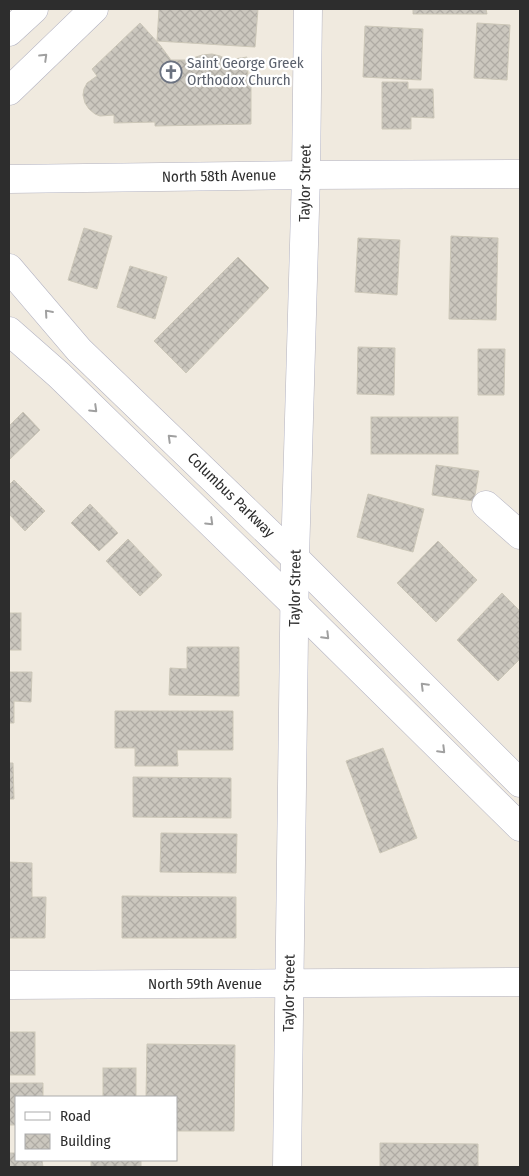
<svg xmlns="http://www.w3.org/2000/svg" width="529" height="1176" viewBox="0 0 529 1176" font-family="'Fira Sans Condensed',sans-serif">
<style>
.building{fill:url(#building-cross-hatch);stroke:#ccc7b8}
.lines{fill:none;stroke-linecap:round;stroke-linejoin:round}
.minor-casing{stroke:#b3b3c2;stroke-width:29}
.minor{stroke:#fff;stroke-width:28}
.oneway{stroke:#a0a0a0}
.labels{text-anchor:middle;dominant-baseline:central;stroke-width:4.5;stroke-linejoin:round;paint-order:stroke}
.worship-label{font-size:15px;fill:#5b616d;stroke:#fff;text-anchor:start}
.street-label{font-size:15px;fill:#2d2d2d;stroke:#fff}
</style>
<defs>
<pattern id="building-cross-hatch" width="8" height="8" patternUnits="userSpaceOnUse" patternTransform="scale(1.25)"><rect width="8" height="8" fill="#cbc7be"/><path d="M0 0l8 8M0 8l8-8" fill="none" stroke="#afaba4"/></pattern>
</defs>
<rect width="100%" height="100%" fill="#f0eadf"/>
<g class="building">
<path d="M 159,9 L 258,9 L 255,47 L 157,41 Z"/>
<path d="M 413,9 L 486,9 L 487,14 L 413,14 Z"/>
<path d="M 140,23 L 160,45 L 171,60 L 187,60 L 202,55 L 212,54 L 220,56 L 228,60 L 247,57 L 248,76 L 251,75 L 251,124 L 155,126 L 155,122 L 114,123 L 114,115 L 100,116 L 95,114 L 89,109 L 85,103 L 83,95 L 84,89 L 87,83 L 97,76 L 92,69 Z"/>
<path d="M 477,23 L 510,25 L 507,80 L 474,78 Z"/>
<path d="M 365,26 L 423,29 L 421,80 L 363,77 Z"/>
<path d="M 382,82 L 408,82 L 408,89 L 433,89 L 434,118 L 411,117 L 411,129 L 382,129 Z"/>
<path d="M 84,228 L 112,236 L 97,289 L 68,280 Z"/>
<path d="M 451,236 L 498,238 L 496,320 L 449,319 Z"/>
<path d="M 358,238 L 400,240 L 397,295 L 355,292 Z"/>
<path d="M 238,257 L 269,288 L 186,373 L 154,341 Z"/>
<path d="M 130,266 L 167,277 L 155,319 L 117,307 Z"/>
<path d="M 358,347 L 395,348 L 394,395 L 357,394 Z"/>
<path d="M 478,349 L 505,349 L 504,395 L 478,395 Z"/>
<path d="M 23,412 L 40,430 L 9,460 L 9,426 Z"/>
<rect x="371" y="417" width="87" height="37"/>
<path d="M 436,465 L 479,471 L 474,501 L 432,495 Z"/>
<path d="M 14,480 L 45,511 L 25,531 L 9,514 L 9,485 Z"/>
<path d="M 368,494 L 424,509 L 413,552 L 357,537 Z"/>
<path d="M 90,504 L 118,533 L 99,551 L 71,523 Z"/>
<path d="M 128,539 L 162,575 L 140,596 L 106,561 Z"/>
<path d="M 438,541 L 477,580 L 436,622 L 397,583 Z"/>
<path d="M 502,593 L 520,611 L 520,659 L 498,681 L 457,640 Z"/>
<rect x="9" y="613" width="12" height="37"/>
<path d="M 187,647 L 239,647 L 239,696 L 169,695 L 170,668 L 187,669 Z"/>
<path d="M 9,672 L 32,672 L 31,702 L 14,701 L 14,723 L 9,723 Z"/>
<path d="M 115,711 L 233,711 L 233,750 L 177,750 L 178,766 L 135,766 L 135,748 L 115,748 Z"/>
<path d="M 383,748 L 417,838 L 380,853 L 346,761 Z"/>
<path d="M 9,763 L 13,763 L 14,799 L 9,799 Z"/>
<path d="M 133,777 L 231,778 L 231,818 L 133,817 Z"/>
<path d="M 161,833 L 237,834 L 236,873 L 160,872 Z"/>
<path d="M 9,862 L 32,863 L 32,897 L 46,897 L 45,938 L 9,938 Z"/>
<path d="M 122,896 L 236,897 L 236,938 L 122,938 Z"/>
<rect x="9" y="1032" width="26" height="43"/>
<path d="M 147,1044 L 235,1045 L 234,1131 L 176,1131 L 176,1097 L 146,1097 Z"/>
<rect x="103" y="1068" width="33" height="29"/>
<path d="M 9,1083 L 43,1083 L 43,1097 L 16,1097 L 16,1125 L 9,1125 Z"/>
<path d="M 380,1143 L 478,1144 L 478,1167 L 380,1167 Z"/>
<path d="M 9,1153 L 16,1153 L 16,1160 L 42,1160 L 43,1167 L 9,1167 Z"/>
<rect x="91" y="1160" width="50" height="7"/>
</g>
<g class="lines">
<g class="minor-casing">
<g id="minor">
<path d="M 9,32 L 34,9"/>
<path d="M 9,91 L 94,9"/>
<path d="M 9,179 L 306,175 L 520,174"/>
<path d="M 9,268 L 79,350 L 295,558 L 520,783"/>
<path d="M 9,331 L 59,375 L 295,605 L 520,827"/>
<path d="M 486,505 L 520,535"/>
<path d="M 9,985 L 520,982"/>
<path d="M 287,1167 L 295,558 L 306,175 L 308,9"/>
</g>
</g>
<use href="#minor" class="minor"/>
</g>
<defs><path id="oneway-chevron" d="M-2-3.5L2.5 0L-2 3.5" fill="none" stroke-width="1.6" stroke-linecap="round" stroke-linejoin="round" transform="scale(1.25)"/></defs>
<g class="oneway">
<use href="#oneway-chevron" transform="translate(44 57) rotate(-44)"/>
<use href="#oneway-chevron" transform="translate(48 313) rotate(-131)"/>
<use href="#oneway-chevron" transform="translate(94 409) rotate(44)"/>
<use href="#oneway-chevron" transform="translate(171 438) rotate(-136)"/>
<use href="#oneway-chevron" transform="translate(210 522) rotate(44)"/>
<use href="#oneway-chevron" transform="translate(326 636) rotate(45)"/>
<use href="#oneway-chevron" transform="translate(424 686) rotate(-135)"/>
<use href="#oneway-chevron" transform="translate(442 750) rotate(45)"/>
</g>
<defs>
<g id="church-ring" transform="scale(1.125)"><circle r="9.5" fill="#fff" stroke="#6b7280" stroke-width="1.5"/><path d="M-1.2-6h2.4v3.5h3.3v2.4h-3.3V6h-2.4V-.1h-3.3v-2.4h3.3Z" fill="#6b7280"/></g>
</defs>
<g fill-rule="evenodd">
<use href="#church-ring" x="171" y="72"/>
</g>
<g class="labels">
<g class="worship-label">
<text x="187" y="63">Saint George Greek<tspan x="187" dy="17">Orthodox Church</tspan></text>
</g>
<g class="street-label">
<text transform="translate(219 176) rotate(-1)">North 58th Avenue</text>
<text transform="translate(305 183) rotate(-89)">Taylor Street</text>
<text transform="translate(231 495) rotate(44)">Columbus Parkway</text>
<text transform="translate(295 588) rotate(-89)">Taylor Street</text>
<text x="205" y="984">North 59th Avenue</text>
<text transform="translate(289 993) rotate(-89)">Taylor Street</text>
</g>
</g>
<rect width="529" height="1176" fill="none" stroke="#2d2d2d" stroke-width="20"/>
<rect x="15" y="1096" width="162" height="65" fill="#ffffff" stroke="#ababab"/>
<rect x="25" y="1112" width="25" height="8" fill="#ffffff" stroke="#ababab"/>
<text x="60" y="1121" font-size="15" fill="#2d2d2d">Road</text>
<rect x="25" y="1134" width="25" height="15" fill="url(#building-cross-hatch)" stroke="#ababab"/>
<text x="60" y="1146" font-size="15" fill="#2d2d2d">Building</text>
</svg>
